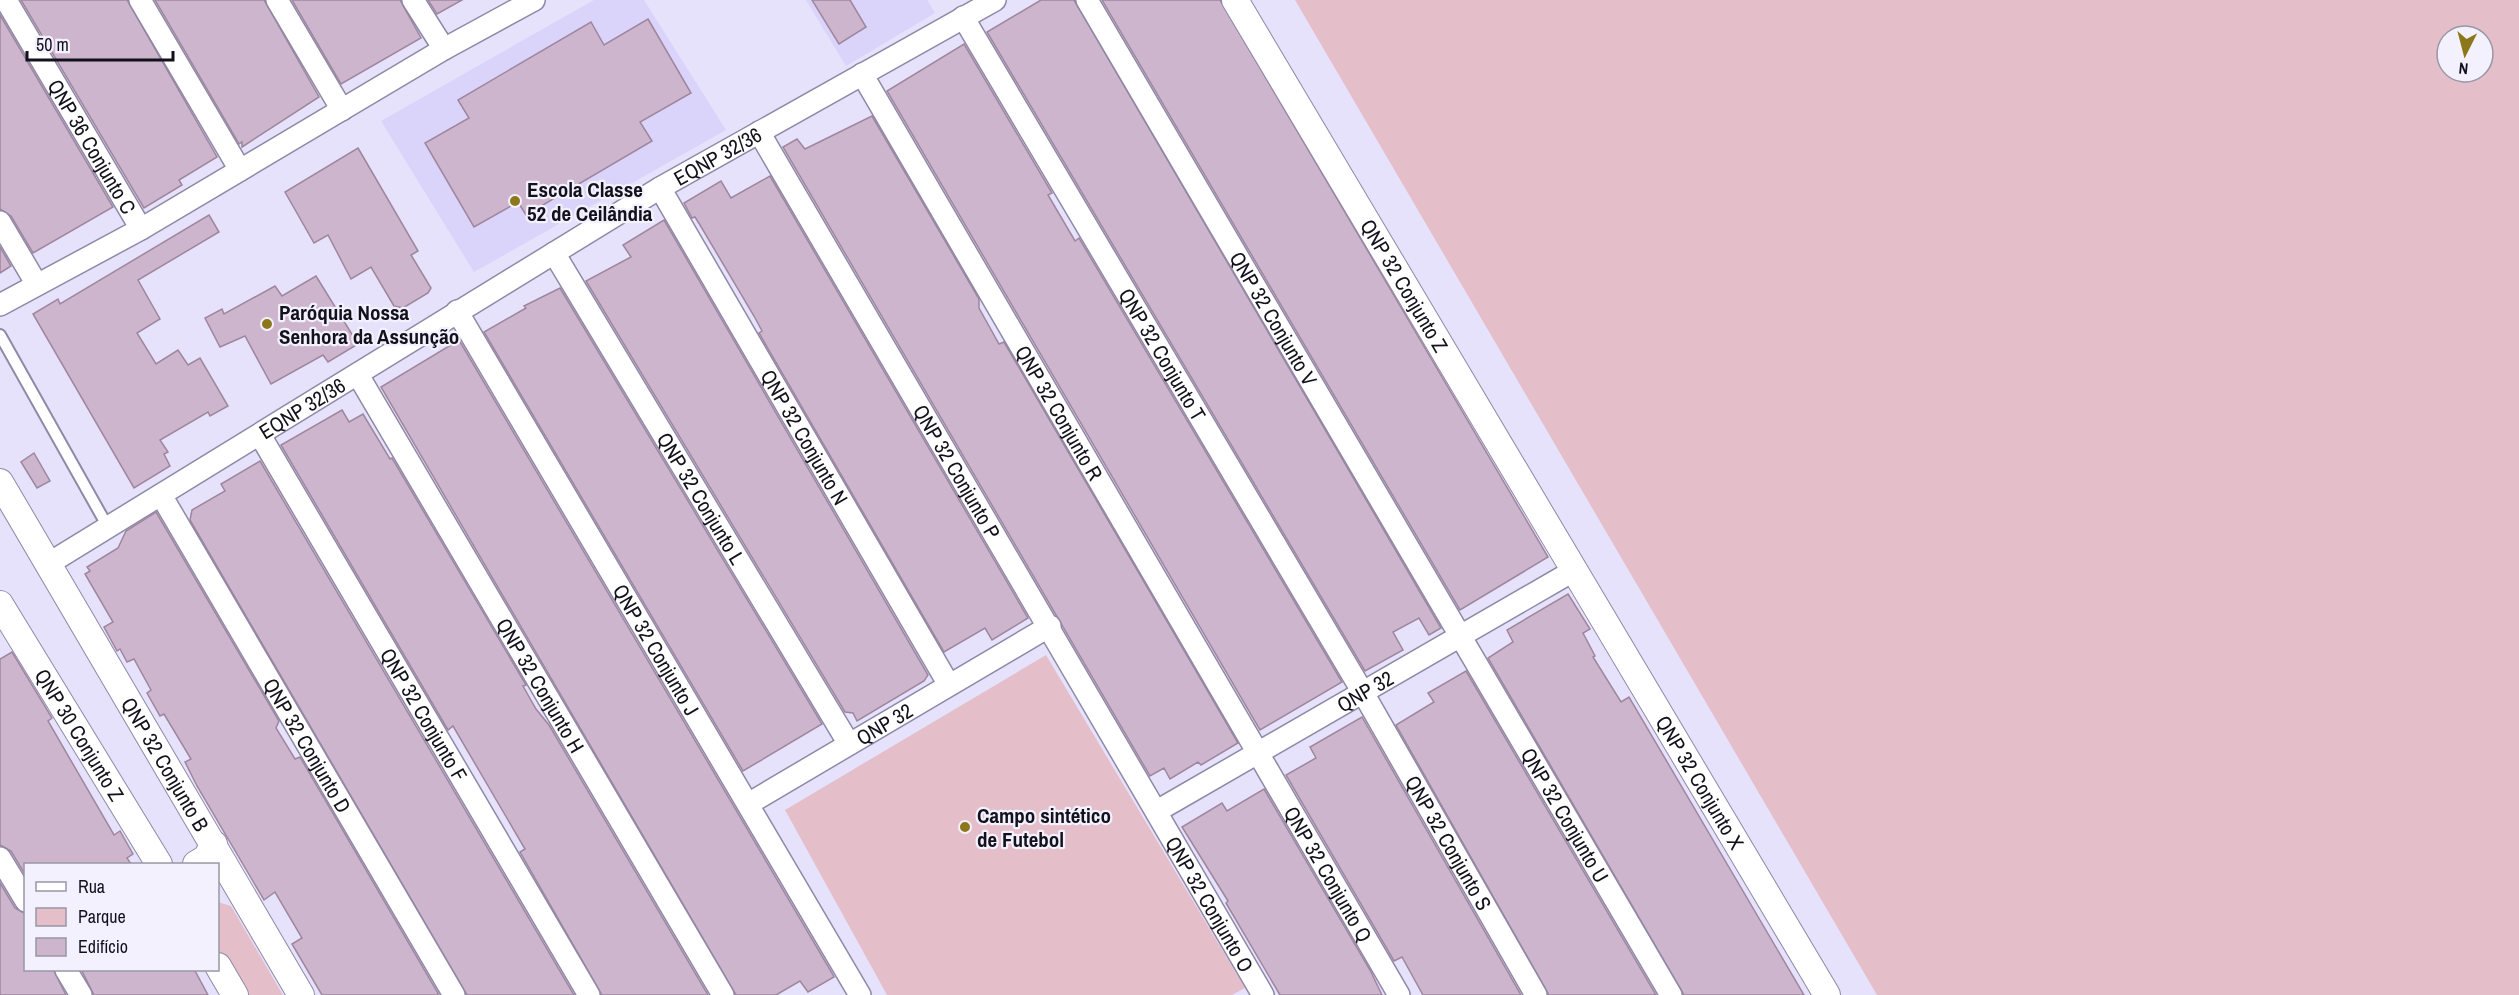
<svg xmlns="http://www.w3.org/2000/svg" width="2519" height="995" viewBox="0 0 2519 995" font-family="'Archivo Narrow',sans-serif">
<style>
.built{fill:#dad3fa}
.green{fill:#e4bfca;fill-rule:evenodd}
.building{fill:#ceb5ce;stroke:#9e869e;stroke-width:1.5}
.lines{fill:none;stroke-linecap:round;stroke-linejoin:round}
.service-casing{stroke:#8f89a7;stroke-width:14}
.minor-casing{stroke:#8f89a7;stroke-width:24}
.tertiary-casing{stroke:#8f89a7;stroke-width:28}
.service{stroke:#fff;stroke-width:10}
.minor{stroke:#fff;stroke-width:21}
.tertiary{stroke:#fff;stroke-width:26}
.poi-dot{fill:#8d771b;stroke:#f3f1fe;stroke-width:2}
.labels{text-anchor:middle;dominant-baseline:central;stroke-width:4.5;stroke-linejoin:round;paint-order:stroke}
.street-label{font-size:21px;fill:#13111c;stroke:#f3f1fe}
.poi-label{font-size:21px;font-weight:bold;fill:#13111c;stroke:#f3f1fe;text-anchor:start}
</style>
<rect width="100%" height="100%" fill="#e6e2fc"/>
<g class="built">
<path d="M 594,0 L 644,0 L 726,130 L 474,272 L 381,121 Z"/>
<path d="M 806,0 L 927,0 L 935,13 L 846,66 Z"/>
</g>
<g class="green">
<path d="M 1295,0 L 2519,0 L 2519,995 L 1877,995 ZM 2447,36 L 2483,36 L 2483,72 L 2447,72 Z"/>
<path d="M 1046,655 L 1245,988 L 1232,995 L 887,995 L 785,810 Z"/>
<path d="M 218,902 L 231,906 L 283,995 L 243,995 L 218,951 Z"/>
</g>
<g class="building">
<path d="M 21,0 L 127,0 L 217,157 L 179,180 L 182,185 L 144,208 Z"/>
<path d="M 155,0 L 264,0 L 319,97 L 242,147 L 242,142 L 239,144 Z"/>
<path d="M 292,0 L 400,0 L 421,38 L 341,84 Z"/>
<path d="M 428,0 L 462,0 L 437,14 Z"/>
<path d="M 812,0 L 850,0 L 866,27 L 839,44 Z"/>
<path d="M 1041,0 L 1074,0 L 1441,628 L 1429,635 L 1419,618 L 1393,632 L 1403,650 L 1365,671 L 987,32 Z"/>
<path d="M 1102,0 L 1220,0 L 1548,557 L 1460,610 Z"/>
<path d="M 0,15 L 113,207 L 33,253 L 11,216 L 0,209 Z"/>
<path d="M 648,19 L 691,93 L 640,122 L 652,141 L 526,215 L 518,202 L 474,227 L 425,143 L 469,118 L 458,100 L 591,22 L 604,45 Z"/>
<path d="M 964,44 L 1052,193 L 1048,195 L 1058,212 L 1075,241 L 1079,238 L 1342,682 L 1260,730 L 887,91 Z"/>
<path d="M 872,116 L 979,299 L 979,308 L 999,344 L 1004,342 L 1238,743 L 1201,765 L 1198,762 L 1170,779 L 1164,768 L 1150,776 L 783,147 L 797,139 L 805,149 Z"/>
<path d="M 358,148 L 418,251 L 411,255 L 431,288 L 428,293 L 403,308 L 394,306 L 371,267 L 351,279 L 328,235 L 314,243 L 285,192 Z"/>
<path d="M 770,176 L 1028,618 L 992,640 L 985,628 L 944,652 L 759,333 L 762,331 L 754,316 L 700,225 L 695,217 L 692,218 L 684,203 L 721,181 L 731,198 Z"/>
<path d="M 209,215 L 219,232 L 138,280 L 160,319 L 137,333 L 156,364 L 178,350 L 188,365 L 200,358 L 228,406 L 210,416 L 208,412 L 160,440 L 168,452 L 164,454 L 170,466 L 134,488 L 33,314 L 58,299 L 60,304 Z"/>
<path d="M 664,220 L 928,675 L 924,681 L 857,721 L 853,713 L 845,712 L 586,281 L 631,257 L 623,245 Z"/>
<path d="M 0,247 L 11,266 L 0,273 Z"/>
<path d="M 316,276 L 358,344 L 328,362 L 323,355 L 271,384 L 245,336 L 220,347 L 205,318 L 222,309 L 224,314 L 275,286 L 282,296 Z"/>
<path d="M 560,288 L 822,724 L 743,771 L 484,332 L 526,308 L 524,306 Z"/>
<path d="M 459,340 L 832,973 L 834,977 L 808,992 L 800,981 L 776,995 L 736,995 L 381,387 Z"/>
<path d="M 342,410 L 349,422 L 363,414 L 390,459 L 392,458 L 526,685 L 523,686 L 536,709 L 549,725 L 708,995 L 602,995 L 520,852 L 525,849 L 453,726 L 448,730 L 281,445 Z"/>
<path d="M 34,453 L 50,481 L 37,488 L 21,462 Z"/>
<path d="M 260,461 L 574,995 L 467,995 L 190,520 L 192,510 L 225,491 L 221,484 Z"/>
<path d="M 156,512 L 279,721 L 276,728 L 295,759 L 300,757 L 439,995 L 322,995 L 292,944 L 302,938 L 275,892 L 264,900 L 197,786 L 185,762 L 191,759 L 164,714 L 160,716 L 147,693 L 151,690 L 134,659 L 127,662 L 120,649 L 117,651 L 104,627 L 113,622 L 85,574 L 90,571 L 87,567 L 118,548 L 126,531 Z"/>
<path d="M 1568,594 L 1590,629 L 1583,633 L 1595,656 L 1593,657 L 1621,702 L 1629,697 L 1804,995 L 1684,995 L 1488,658 L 1513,642 L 1507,630 Z"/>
<path d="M 12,652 L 52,718 L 48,721 L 114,835 L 120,831 L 133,854 L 127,858 L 131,864 L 26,864 L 26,876 L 11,851 L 0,845 L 0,659 Z"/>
<path d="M 1466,671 L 1656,995 L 1549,995 L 1396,725 L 1434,702 L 1428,693 Z"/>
<path d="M 1362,717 L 1366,724 L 1521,995 L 1423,995 L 1402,957 L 1394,961 L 1286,775 L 1316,758 L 1310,747 Z"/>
<path d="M 1264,789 L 1370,970 L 1382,995 L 1280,995 L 1226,903 L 1228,901 L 1182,827 L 1222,803 L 1227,811 Z"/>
<path d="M 0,883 L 15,908 L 26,914 L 26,969 L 53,969 L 66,995 L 0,995 Z"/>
<path d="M 81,969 L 194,969 L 208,995 L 94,995 Z"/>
</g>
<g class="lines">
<g class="service-casing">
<path id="service" d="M 0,335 L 109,529"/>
</g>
<g class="minor-casing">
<g id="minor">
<path id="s1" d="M 6,0 L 141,229"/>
<path d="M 140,0 L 240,170"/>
<path d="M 277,0 L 342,110"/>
<path d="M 413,0 L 444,49"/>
<path id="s2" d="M 1087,0 L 1671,995"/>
<path id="s3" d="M 963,17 L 1362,691 L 1536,995"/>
<path id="s4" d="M 862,74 L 1399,995"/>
<path id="s5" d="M 759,132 L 1263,995"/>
<path id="s6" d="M 660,188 L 949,685"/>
<path d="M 0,222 L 36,283"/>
<path id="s7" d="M 554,253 L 849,744"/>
<path d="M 0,305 L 141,229 L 444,49 L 534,0"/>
<path id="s8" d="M 457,311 L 860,995"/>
<path id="s9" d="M 358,375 L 723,995"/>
<path id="s10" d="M 260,435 L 589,995"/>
<path id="s11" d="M 161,495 L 454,995"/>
<path id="s12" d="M 48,564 L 660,188 L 995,0"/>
<path id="s13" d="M 748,804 L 1050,626"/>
<path id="s14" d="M 1157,811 L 1573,571"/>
<path d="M 0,858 L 26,901"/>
<path d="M 66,970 L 81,995"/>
</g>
</g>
<g class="tertiary-casing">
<g id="tertiary">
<path id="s15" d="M 1235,0 L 1827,995"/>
<path id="s16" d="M 0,482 L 301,995"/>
<path id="s17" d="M 0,604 L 159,864"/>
<path d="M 196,864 L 206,858 L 214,844"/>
<path d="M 218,966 L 235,995"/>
</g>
</g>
<use href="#service" class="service"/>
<use href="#minor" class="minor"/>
<use href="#tertiary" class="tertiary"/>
</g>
<g class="poi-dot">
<circle cx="515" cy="201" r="6"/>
<circle cx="267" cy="324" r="6"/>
<circle cx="965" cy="827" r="6"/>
</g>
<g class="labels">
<g class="street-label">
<text stroke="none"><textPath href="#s1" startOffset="170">QNP 36 Conjunto C</textPath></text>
<text stroke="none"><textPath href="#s12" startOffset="784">EQNP 32/36</textPath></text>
<text stroke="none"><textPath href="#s15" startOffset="332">QNP 32 Conjunto Z</textPath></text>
<text stroke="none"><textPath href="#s2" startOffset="369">QNP 32 Conjunto V</textPath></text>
<text stroke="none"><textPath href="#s3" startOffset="392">QNP 32 Conjunto T</textPath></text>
<text stroke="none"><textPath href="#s12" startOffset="298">EQNP 32/36</textPath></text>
<text stroke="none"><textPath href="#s4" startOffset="392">QNP 32 Conjunto R</textPath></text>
<text stroke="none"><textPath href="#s6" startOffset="288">QNP 32 Conjunto N</textPath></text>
<text stroke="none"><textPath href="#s5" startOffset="393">QNP 32 Conjunto P</textPath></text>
<text stroke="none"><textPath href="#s7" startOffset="286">QNP 32 Conjunto L</textPath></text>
<text stroke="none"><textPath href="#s8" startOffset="393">QNP 32 Conjunto J</textPath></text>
<text stroke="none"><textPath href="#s9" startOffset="360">QNP 32 Conjunto H</textPath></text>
<text stroke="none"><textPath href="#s14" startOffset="240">QNP 32</textPath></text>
<text stroke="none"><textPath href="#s10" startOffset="324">QNP 32 Conjunto F</textPath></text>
<text stroke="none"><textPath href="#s13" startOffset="158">QNP 32</textPath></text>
<text stroke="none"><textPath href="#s17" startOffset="153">QNP 30 Conjunto Z</textPath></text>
<text stroke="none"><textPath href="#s11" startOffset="290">QNP 32 Conjunto D</textPath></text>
<text stroke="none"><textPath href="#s16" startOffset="327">QNP 32 Conjunto B</textPath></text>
<text stroke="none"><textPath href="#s15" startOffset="910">QNP 32 Conjunto X</textPath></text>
<text stroke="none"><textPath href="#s2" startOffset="945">QNP 32 Conjunto U</textPath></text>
<text stroke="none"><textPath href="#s3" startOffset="958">QNP 32 Conjunto S</textPath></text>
<text stroke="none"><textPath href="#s4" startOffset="926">QNP 32 Conjunto Q</textPath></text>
<text stroke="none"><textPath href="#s5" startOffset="894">QNP 32 Conjunto O</textPath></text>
</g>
<g class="poi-label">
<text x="527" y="189">Escola Classe<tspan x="527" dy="24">52 de Ceilândia</tspan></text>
<text x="279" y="312">Paróquia Nossa<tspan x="279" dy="24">Senhora da Assunção</tspan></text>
<text x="977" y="815">Campo sintético<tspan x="977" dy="24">de Futebol</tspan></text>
</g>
</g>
<rect x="24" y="863" width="195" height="108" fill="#f3f1fe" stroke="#9997a4" stroke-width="1.5"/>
<rect x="36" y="882" width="30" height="9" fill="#ffffff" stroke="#9997a4" stroke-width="1.5"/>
<text x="78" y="893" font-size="18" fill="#13111c">Rua</text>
<rect x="36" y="908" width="30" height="18" fill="#e4bfca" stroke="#9997a4" stroke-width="1.5"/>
<text x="78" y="923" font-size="18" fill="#13111c">Parque</text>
<rect x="36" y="938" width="30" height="18" fill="#ceb5ce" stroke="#9997a4" stroke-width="1.5"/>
<text x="78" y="953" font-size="18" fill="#13111c">Edifício</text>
<g transform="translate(2465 54) rotate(186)"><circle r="28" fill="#f3f1fe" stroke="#9997a4" stroke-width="1.5"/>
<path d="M0-4.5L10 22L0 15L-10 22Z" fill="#8d771b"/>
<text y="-9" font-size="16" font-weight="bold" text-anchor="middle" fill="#13111c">N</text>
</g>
<path d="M27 51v9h146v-9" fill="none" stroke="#13111c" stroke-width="3"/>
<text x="36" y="51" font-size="18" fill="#13111c" stroke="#f3f1fe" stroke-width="4.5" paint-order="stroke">50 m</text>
</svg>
